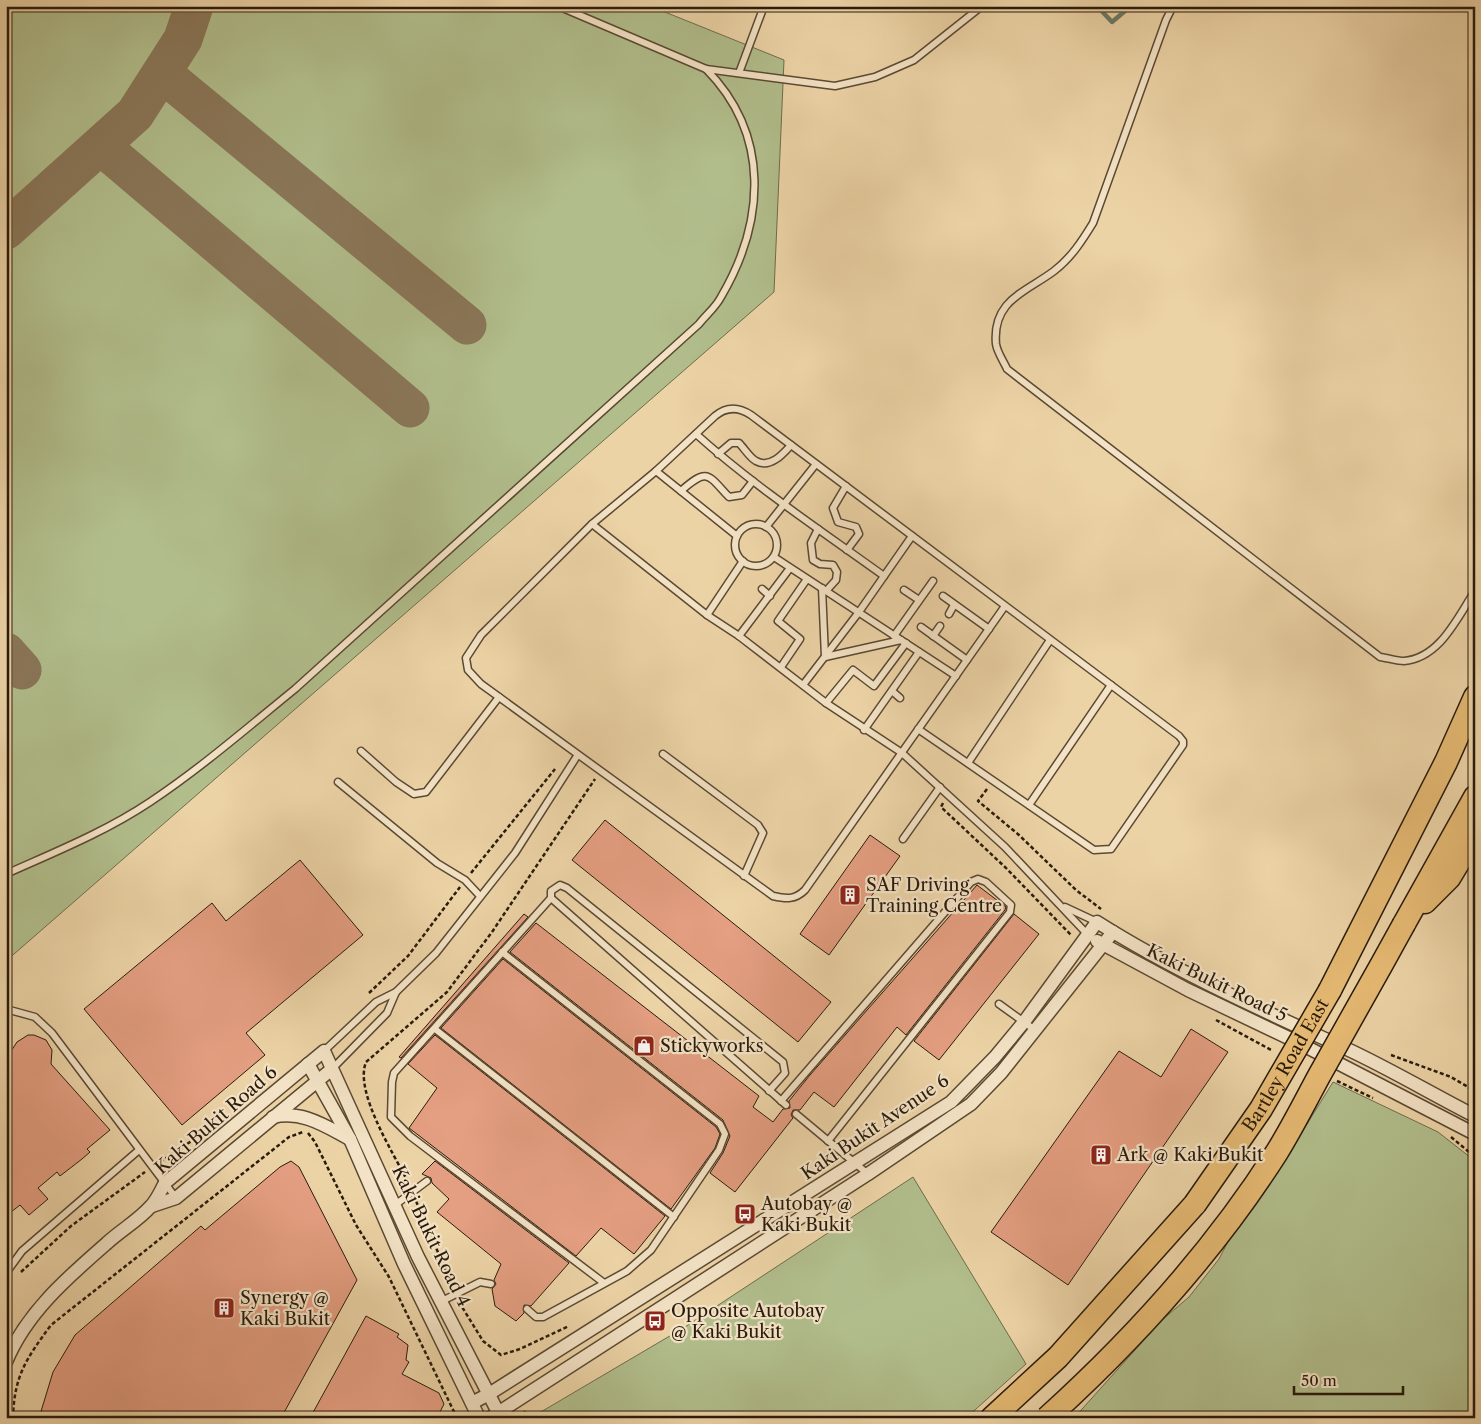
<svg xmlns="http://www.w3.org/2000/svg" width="1481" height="1424" viewBox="0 0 1481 1424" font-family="'Libre Caslon Text',serif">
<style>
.green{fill:#b1be8c;stroke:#6d6c4c}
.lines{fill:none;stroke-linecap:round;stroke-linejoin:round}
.stream{stroke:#6c7968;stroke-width:4.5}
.taxiway{stroke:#8a7759;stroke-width:39}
.building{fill:#e49e81;stroke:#291b0c}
.lane-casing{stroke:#5a4932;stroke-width:9}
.street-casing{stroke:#5a4932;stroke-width:15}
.highway-casing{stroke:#291b0c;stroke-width:25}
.path{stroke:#291b0c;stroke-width:2.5;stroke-dasharray:4 2.5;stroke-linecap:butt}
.lane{stroke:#f3e2c5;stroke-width:6}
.street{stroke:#f3e2c5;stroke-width:12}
.highway{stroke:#e6ba73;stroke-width:22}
.highway-bridge-casing{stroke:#291b0c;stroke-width:25;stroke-linecap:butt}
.highway-bridge{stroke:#e6ba73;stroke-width:22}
.labels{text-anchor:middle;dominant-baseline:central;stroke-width:4.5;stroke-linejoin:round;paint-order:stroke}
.poi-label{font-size:18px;fill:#291b0c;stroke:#f3e2c5;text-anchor:start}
.street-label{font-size:18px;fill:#291b0c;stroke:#f3e2c5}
</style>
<rect width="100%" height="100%" fill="#ecd3a6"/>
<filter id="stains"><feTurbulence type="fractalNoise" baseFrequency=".004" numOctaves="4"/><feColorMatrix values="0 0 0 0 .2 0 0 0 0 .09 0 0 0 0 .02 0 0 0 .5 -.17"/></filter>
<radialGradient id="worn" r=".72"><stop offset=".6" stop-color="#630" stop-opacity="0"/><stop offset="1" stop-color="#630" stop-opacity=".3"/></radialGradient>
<g class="green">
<path d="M 6,6 L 650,6 L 784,60 L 774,292 L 6,961 Z"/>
<path d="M 1333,1082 L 1438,1132 L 1475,1161 L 1475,1418 L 1074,1418 L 1162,1320 L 1189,1297 L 1219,1259 L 1235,1228 L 1286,1158 Z"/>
<path d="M 913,1177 L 1026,1364 L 966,1418 L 535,1418 L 534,1416 L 685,1327 Z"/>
</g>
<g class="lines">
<path class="stream" d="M 1097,6 L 1112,22 L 1131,6"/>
<g class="taxiway">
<path d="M 162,73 L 467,325"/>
<path d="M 101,146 L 410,408"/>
<path d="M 6,230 L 135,114 L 183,39 L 194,6"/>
<path d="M 6,652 L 22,670"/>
</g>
</g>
<g class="building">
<path d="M 605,820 L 831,1002 L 798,1042 L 572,860 Z"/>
<path d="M 870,835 L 900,856 L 829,955 L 800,934 Z"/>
<path d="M 300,860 L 363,935 L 246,1033 L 265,1055 L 182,1125 L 84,1009 L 212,903 L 226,921 Z"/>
<path d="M 977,885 L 1006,907 L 1005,910 L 906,1035 L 897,1027 L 834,1107 L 814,1092 L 800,1110 L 793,1110 L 791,1115 L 793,1118 L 735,1192 L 710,1173 L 723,1153 L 730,1136 L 723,1120 L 510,952 L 536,923 L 759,1096 L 753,1107 L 773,1122 L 783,1109 L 790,1108 L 789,1101 L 810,1075 Z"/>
<path d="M 524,914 L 528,917 L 401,1058 L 399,1057 Z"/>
<path d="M 1014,914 L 1039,934 L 939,1060 L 914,1041 Z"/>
<path d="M 503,959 L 716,1127 L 720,1134 L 715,1148 L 671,1209 L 441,1028 Z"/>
<path d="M 1191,1029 L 1228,1052 L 1068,1285 L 991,1232 L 1119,1051 L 1161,1077 Z"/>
<path d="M 28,1035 L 34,1035 L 46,1040 L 52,1050 L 51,1064 L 110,1130 L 87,1149 L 90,1152 L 82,1159 L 60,1176 L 57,1172 L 38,1188 L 48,1199 L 29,1215 L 20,1205 L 6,1216 L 6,1059 L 17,1042 Z"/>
<path d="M 435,1035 L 665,1216 L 634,1254 L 601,1228 L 576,1256 L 409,1128 L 437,1088 L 408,1064 Z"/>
<path d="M 291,1161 L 299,1167 L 357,1280 L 281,1418 L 39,1418 L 53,1372 L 75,1335 L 201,1226 L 205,1230 L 280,1167 Z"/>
<path d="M 435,1161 L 569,1263 L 531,1306 L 524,1305 L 524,1313 L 516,1321 L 495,1306 L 492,1289 L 496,1284 L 494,1280 L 501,1264 L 437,1212 L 449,1199 L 432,1183 L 431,1178 L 422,1174 Z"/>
<path d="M 366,1316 L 399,1334 L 397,1337 L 408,1345 L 406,1360 L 409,1362 L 402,1374 L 439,1393 L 444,1404 L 437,1418 L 310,1418 Z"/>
</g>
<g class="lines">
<g class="lane-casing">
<g id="lane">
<path d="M 558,6 L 706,69 L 835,86 L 875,77 L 914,60 L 982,6"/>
<path d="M 1173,6 L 1166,20 L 1093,223 C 1082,241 1071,258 1054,271 C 1026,292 992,300 996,344 C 997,352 1004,362 1007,369 L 1380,657 C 1388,658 1397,661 1404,661 C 1440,658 1457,618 1475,591"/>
<path d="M 739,73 L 764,6"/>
<path d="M 696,434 C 754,486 820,530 884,576"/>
<path d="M 718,454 L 731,443 L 739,443 C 744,448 750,458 756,461 C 770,469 783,454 791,445"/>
<path d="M 656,471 L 737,536"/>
<path d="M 846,486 L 833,508 L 838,522 L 856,527 L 859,534 L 847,550"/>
<path d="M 681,491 C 708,467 708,475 729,497 L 742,495 L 753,481"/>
<path d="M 592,524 L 707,615 L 739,636 L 826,703 L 902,753 L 1005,847 L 1088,935"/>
<circle cx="756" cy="545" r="21"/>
<path d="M 766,527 L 816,464"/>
<path d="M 818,529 L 811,543 L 813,560 L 820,564 L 833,565 L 837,572 L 836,580 L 826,591"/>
<path d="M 774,557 L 956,676"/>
<path d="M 822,588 L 825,657"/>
<path d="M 762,589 L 770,596"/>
<path d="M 904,590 L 919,600"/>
<path d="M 943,596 L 989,629"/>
<path d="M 949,614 L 954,605"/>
<path d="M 707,615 L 743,561"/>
<path d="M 921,627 L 967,660"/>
<path d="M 739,636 L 790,568"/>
<path d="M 894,636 L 933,581"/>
<path d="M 933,636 L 940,626"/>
<path d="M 825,657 L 901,640"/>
<path d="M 781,667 L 800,639 L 778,621 L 807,579"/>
<path d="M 803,685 L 859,612 L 912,536"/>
<path d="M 892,691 L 900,698"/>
<path d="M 826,703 L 853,670 L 874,686 L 906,643"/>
<path d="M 918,729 L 1094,850 L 1111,849 L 1183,745 L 1183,741 L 1179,736 L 751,415 C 739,407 727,406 715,416 L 656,471 L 592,524 L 481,635 L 466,658 L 468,670 L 481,684 L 773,896 C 786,899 795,900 805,890 L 1005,606"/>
<path d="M 864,730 L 919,652"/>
<path d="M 361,751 L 396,782 L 414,794 L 426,792 L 499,697"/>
<path d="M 663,754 L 758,825 L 763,833 L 744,876"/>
<path d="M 968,763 L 1050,640"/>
<path d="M 338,782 L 437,863 L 465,880 L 480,896"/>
<path d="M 1029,805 L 1111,685"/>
<path d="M 903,839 L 940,787"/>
<path d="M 6,874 C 55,852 105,832 150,802 C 201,768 247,728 295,689 L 699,324 C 706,315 716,307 721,297 C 765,222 771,135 706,69"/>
<path d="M 551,898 L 786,1105"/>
<path d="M 1065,907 L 1097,922"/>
<path d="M 502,952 L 720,1124 L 725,1134 L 719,1150 L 651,1250 L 627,1271 L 543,1317 L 536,1317 L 527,1309"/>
<path d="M 999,1004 L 1035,1030"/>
<path d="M 6,1009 L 35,1017 L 52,1033 L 176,1198"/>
<path d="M 435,1029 L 674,1217"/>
<path d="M 324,1051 L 376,1002 L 396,992 L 436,953 L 515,853 L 577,756"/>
<path d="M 332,1069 L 387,1013 L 396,992"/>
<path d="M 781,1101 L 971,882 L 978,879 L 986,882 L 1011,905 L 1010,912 L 828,1141"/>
<path d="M 796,1114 L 868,1174"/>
<path d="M 395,1205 L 427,1181"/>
<path d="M 6,1273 L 22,1251 L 139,1150"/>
<path d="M 604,1283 L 410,1136 L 391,1117 L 392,1082 L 394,1073 L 551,898 L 551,891 L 560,885 L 567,888 L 783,1062 L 785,1073 L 769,1091"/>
<path d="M 442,1301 L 480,1282 L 491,1284"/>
</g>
</g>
<g class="street-casing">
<g id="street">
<path d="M 1097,941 L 1188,990 L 1299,1043 L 1475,1134"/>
<path d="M 308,1064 L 350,1139 L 404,1264 L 479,1418"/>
<path d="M 273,1117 C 302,1110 325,1126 350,1139"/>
<path d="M 152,1206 L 176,1198 L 332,1069"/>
<path d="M 6,1362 C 26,1313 68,1277 107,1243 C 121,1230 139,1220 151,1206 C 157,1200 161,1190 165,1183 L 324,1051 L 418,1257 L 501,1418"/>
<path d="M 472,1403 L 489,1394 L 951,1102 L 995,1057 L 1024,1022 L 1097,922 C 1176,972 1262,1010 1347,1049 C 1390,1069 1432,1094 1475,1116"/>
<path d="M 490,1418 L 868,1174 L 971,1104 L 1001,1073 L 1113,932"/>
</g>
</g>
<g class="highway-casing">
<g id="highway">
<path d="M 1425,902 L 1449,878 L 1475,835"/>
<path d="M 1404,924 L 1475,797"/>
<path d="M 1330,990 L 1446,762 L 1475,697"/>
<path d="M 992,1418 L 1058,1357 L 1195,1204"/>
</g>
</g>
<g class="path">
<path d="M 987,789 L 978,801 L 1019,835 L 1076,890 L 1101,909"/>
<path d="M 943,803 L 941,807 L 1006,868 L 1071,935"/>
<path d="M 471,873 L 555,769"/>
<path d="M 369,993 L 408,956 L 460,887"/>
<path d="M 1216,1020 L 1273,1051"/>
<path d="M 1391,1055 L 1451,1077 L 1475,1091"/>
<path d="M 1337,1081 L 1373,1098"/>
<path d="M 308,1133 L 315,1142 L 356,1225 L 389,1277 L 457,1418"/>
<path d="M 1451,1137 L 1475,1157"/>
<path d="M 160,1162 L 199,1136"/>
<path d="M 408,1182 C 394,1154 354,1092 366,1062 L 447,992 L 492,932 L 595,779"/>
<path d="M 416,1201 L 452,1285"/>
<path d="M 21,1272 L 71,1226 L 145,1172"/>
<path d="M 459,1302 L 483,1341 L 501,1355 L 520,1349 L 569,1326"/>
<path d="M 13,1418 C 14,1375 27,1358 51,1325 L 289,1137 L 303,1132"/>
<path d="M 522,1418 L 525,1411"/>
</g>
<use href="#lane" class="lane"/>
<use href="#street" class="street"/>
<use href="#highway" class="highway"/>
<g class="highway-bridge-casing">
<g id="highway-bridge">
<path id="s1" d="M 1195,1204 L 1261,1109 L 1330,990"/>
<path d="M 1047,1418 C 1133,1340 1214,1251 1277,1152 C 1292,1128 1305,1102 1319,1076 C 1347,1026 1376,975 1404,924"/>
</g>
</g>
<use href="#highway-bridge" class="highway-bridge"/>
</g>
<defs>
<g id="building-square" transform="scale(1.125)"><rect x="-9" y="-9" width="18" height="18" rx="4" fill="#8f2418" stroke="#f3e2c5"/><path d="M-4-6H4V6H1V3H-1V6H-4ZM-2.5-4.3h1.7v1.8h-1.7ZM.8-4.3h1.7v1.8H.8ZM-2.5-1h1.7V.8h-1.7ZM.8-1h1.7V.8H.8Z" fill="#fff"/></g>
<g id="shop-square" transform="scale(1.125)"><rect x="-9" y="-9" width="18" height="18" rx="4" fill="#8f2418" stroke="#f3e2c5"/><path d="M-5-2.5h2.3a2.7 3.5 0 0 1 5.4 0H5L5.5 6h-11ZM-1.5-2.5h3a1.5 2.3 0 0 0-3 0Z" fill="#fff"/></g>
<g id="bus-square" transform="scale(1.125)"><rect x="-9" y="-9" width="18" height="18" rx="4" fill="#8f2418" stroke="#f3e2c5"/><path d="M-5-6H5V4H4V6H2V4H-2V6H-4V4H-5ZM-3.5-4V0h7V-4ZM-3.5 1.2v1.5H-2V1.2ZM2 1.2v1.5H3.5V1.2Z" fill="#fff"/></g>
</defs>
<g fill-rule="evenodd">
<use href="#building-square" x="850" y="895"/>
<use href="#shop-square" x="644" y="1046"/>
<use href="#building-square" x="1101" y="1155"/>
<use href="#bus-square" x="745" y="1214"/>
<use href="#building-square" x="224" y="1308"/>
<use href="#bus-square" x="655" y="1321"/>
</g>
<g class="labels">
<g class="poi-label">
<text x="866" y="885">SAF Driving<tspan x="866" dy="21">Training Centre</tspan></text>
<text x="660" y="1046">Stickyworks</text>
<text x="1117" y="1155">Ark @ Kaki Bukit</text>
<text x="761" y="1204">Autobay @<tspan x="761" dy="21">Kaki Bukit</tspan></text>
<text x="240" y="1298">Synergy @<tspan x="240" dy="21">Kaki Bukit</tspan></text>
<text x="671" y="1311">Opposite Autobay<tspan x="671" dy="21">@ Kaki Bukit</tspan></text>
</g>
<g class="street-label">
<text transform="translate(1217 983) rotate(26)">Kaki Bukit Road 5</text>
<text stroke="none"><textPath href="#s1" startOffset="166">Bartley Road East</textPath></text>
<text transform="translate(216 1120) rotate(-41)">Kaki Bukit Road 6</text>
<text transform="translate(875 1127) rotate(-34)">Kaki Bukit Avenue 6</text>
<text transform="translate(431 1236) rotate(64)">Kaki Bukit Road 4</text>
</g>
</g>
<rect width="1481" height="1424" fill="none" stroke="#ecd3a6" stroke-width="25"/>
<rect x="8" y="8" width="1466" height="1409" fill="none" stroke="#291b0c" stroke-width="2.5"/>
<rect x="12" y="12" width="1456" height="1399" fill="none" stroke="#291b0c"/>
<path d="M1294 1386v8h109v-8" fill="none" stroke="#291b0c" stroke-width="2.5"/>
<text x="1301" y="1386" font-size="15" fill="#291b0c" stroke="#f3e2c5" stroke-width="4" paint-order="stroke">50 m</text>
<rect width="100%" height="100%" filter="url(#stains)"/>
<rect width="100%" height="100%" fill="url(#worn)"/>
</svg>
